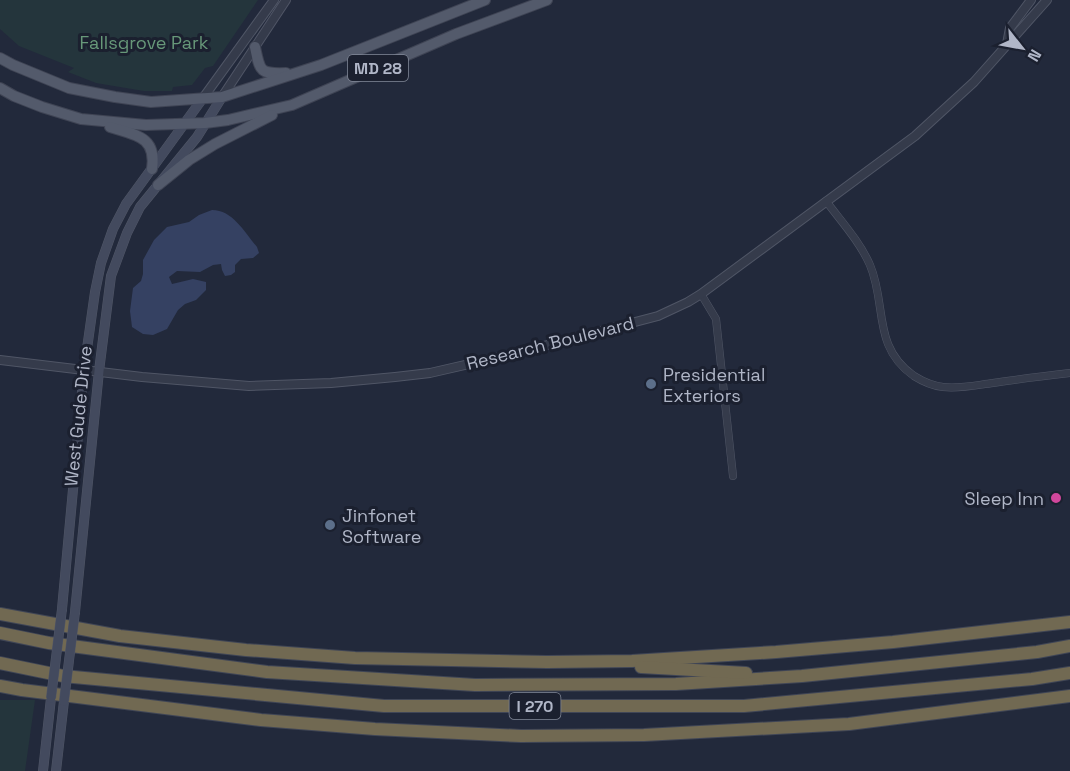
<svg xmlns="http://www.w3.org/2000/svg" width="1070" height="771" viewBox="0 0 1070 771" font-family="'Space Grotesk',sans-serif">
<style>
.green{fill:#24353c}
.water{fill:#354162}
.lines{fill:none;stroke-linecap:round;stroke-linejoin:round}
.minor-casing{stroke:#505666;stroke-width:8}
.tertiary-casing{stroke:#505666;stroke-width:10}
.secondary-casing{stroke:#505666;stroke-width:10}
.primary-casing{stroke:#3f4454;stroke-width:12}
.motorway-casing{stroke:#404656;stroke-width:14}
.minor{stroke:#353b4b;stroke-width:7}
.tertiary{stroke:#353b4b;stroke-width:8}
.secondary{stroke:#434a5e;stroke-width:9}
.primary{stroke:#535a6b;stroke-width:10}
.motorway{stroke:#716952;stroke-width:12}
.secondary-bridge-casing{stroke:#505666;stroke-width:10;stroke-linecap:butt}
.secondary-bridge{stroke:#434a5e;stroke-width:9}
.service-dot{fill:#5c6f8a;stroke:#1b202f;stroke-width:2}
.hotel-dot{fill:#d1479c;stroke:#1b202f;stroke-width:2}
.labels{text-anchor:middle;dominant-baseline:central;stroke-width:6;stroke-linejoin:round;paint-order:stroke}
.shield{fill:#1b202f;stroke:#838999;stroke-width:1.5}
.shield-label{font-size:16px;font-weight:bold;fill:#b0b6c7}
.park-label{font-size:18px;fill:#679879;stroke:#1b202f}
.street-label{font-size:18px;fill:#b0b6c7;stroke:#1b202f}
.poi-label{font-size:18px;fill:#b0b6c7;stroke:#1b202f;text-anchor:start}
</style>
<rect width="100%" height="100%" fill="#22293b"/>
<g class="green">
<path d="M 0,0 L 258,0 L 213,66 L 205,68 L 192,85 L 173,87 L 172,91 L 144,91 L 96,83 L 68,72 L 74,68 L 19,46 L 0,29 Z"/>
<path d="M 0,700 L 35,700 L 25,771 L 0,771 Z"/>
</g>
<path class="water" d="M 212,210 C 233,210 245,233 257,247 L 259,253 L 253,258 L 241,259 L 235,265 L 235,272 L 231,275 L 225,276 L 222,270 L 221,264 L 213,265 L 200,272 L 177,271 L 169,277 L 172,284 L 193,279 L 206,282 L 206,290 L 196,300 L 185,304 L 178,310 L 167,329 L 153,335 L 143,334 L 132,327 L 130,311 L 133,288 L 141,281 L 143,274 L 143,260 L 154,240 L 167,227 L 189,222 L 199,215 Z"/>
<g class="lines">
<g class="minor-casing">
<g id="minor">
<path d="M 826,201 C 841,221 860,242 870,265 C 887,305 872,347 914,376 C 922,381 934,386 943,387 C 960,389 977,385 993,383 C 1019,379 1044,376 1070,373"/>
<path d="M 701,294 L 716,319 L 733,476"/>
</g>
</g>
<g class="tertiary-casing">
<g id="tertiary">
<path d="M 1007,44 L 1010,28 L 1031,0"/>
<path d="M 222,97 L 286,0"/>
<path d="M 203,98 L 274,0"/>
<path d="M 0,360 L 142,377 L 249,386 L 331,383 L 395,377 L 430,373 L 513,354 L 658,316 L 688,302 L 701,294 L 915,136 L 974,82 L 1047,0"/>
</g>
</g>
<g class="secondary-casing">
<g id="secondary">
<path d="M 62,609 L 84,370 L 95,292 L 101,263 L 113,229 L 126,204 L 203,98"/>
<path d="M 75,612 L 99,371 L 111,276 L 127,233 L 140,207 L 197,137 L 222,97"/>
<path d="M 43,771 L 51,698"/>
<path d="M 56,771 L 64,701"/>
</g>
</g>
<g class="primary-casing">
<g id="primary">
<path d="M 255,47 C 260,72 260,74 286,73"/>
<path d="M 0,58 L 13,65 L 69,88 L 115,97 L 151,102 L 222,97 L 321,65 L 485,0"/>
<path d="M 0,88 L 14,96 L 42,107 L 81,119 L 146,125 L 205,123 L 228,120 L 292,105 L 456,34 L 547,0"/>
<path d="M 110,127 C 135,135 157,136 152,169"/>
<path d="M 158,185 L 189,160 L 215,144 L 272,115"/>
</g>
</g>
<g class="motorway-casing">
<g id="motorway">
<path d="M 0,614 L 120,636 L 246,650 L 355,658 L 547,662 L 632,661 L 776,652 L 893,642 L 1070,622"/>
<path d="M 0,633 L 49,643 L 267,672 L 475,685 L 676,684 L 802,676 L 1037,652 L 1070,646"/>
<path d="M 0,663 L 63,676 L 384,706 L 744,706 L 1032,679 L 1070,673"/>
<path d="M 641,667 L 746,673"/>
<path d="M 0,686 L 22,690 L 261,720 L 375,729 L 521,736 L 644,735 L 849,724 L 1070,696"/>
</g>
</g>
<use href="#minor" class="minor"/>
<use href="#tertiary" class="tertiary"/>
<use href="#secondary" class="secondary"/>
<use href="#primary" class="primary"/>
<use href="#motorway" class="motorway"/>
<g class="secondary-bridge-casing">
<g id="secondary-bridge">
<path d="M 51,698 L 62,609"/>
<path d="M 64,701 L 75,612"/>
</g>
</g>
<use href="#secondary-bridge" class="secondary-bridge"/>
</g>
<g class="service-dot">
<circle cx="651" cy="384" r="6"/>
<circle cx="330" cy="525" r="6"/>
</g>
<circle class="hotel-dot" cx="1056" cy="498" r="6"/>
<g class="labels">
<g class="shield">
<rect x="348" y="55" width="60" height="26" rx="4.5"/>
<rect x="509.5" y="693" width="51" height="26" rx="4.5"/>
</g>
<g class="shield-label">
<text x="378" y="68">MD 28</text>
<text x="535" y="706">I 270</text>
</g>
<g class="park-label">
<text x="144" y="42">Fallsgrove Park</text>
</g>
<g class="street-label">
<text transform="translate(550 343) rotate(-14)">Research Boulevard</text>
<text transform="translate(78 416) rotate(-84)">West Gude Drive</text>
</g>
<g class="poi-label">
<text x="663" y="374">Presidential<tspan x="663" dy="21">Exteriors</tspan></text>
<text x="1044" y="498" text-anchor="end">Sleep Inn</text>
<text x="342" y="515">Jinfonet<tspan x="342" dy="21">Software</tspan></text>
</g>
</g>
<g transform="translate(1022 48) rotate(121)" stroke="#1b202f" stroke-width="4.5" paint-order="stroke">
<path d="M0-4.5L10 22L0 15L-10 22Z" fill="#b0b6c7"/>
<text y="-9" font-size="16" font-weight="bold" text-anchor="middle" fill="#b0b6c7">N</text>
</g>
</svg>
